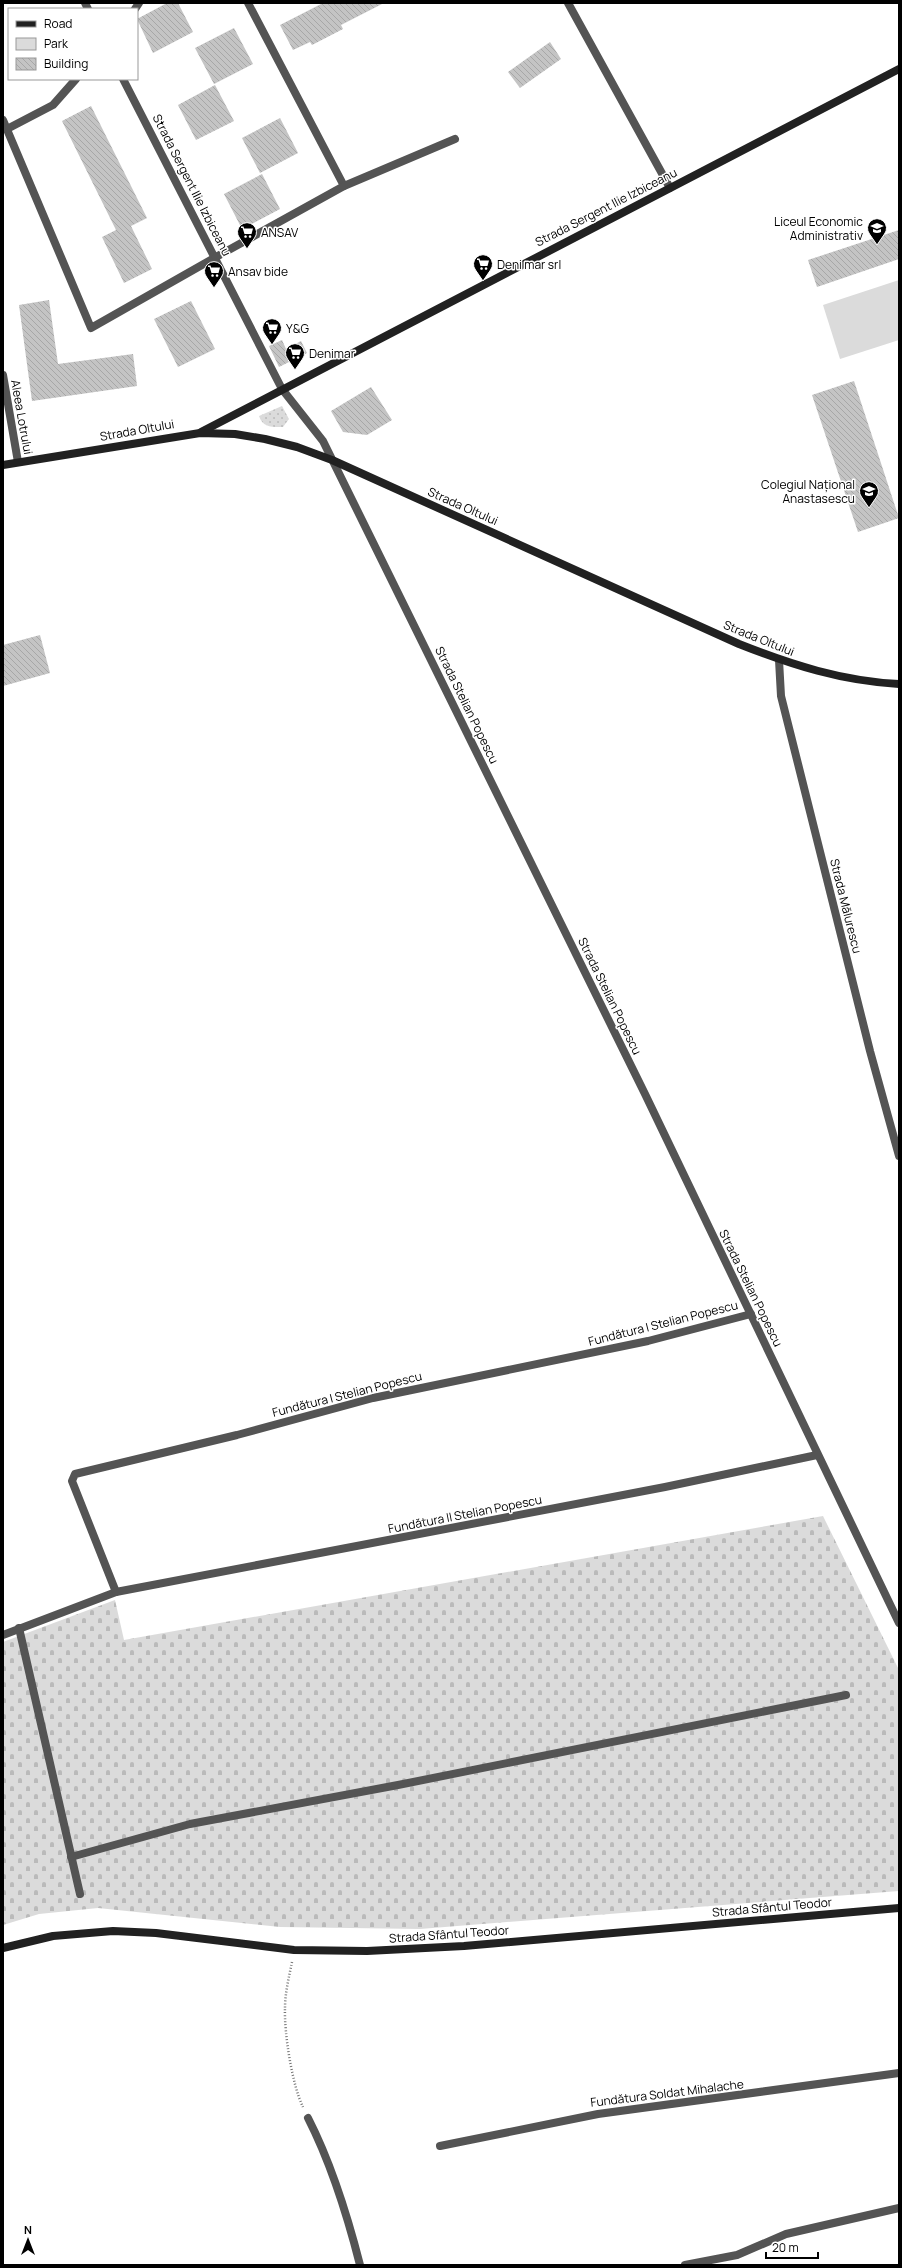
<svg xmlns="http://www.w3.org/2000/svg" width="902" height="2268" viewBox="0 0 902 2268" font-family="Manrope,sans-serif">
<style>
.grass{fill:url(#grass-dots)}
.cemetery{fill:url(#cemetery-stones)}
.green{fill:#dbdbdb}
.building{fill:url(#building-back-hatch)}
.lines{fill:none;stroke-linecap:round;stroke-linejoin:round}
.path{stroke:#767676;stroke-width:2.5;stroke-dasharray:1 2;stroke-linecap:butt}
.service{stroke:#545454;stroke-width:8}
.minor{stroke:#545454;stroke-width:8}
.secondary{stroke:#212121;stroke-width:8}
.labels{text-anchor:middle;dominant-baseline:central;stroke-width:3;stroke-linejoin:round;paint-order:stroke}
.street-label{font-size:12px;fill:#000;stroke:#fff}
.poi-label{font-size:12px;fill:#000;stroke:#fff;text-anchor:start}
</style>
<defs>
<pattern id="grass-dots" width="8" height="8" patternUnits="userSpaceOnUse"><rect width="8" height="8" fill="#dbdbdb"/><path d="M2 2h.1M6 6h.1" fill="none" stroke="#bababa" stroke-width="1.8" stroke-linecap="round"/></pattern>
<pattern id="cemetery-stones" width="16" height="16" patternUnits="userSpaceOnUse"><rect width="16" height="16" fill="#dbdbdb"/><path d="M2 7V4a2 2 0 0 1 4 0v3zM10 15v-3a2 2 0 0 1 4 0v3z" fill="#bababa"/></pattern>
<pattern id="building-back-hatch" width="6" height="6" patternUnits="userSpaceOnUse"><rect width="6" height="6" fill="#c4c4c4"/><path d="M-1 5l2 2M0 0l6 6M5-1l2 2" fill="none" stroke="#a7a7a7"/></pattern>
</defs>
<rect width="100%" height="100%" fill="#fff"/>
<path class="grass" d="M 282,406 L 289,419 L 283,427 C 272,427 263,428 259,416 Z"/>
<path class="cemetery" d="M 823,1516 L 899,1670 L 899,1891 L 420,1929 L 280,1927 L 98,1908 L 39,1914 L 3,1925 L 3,1642 L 115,1600 L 124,1640 Z"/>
<path class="green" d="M 899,280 L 899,340 L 840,359 L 823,305 Z"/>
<g class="building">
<path d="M 167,3 L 178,3 L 193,32 L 153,53 L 137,19 Z"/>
<path d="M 323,3 L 384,3 L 341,25 L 343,29 L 312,45 L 310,42 L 293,50 L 280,25 Z"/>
<path d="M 234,28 L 253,64 L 214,84 L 195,48 Z"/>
<path d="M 550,42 L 561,59 L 520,88 L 508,72 Z"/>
<path d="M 215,85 L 234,121 L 196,140 L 178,105 Z"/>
<path d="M 91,106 L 147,218 L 131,226 L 152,269 L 124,283 L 102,237 L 116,230 L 62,121 Z"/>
<path d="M 280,118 L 298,153 L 260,173 L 242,138 Z"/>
<path d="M 262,174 L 280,209 L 242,229 L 224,194 Z"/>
<path d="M 899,230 L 899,259 L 817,287 L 808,260 Z"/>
<path d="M 49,300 L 58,364 L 133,354 L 137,386 L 32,401 L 19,305 Z"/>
<path d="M 191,301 L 215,349 L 178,367 L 154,319 Z"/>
<path d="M 282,340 L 286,349 L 301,341 L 307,353 L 279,367 L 269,346 Z"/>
<path d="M 854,381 L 899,518 L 858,532 L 812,395 Z"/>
<path d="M 371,387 L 392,420 L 367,435 L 343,432 L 331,411 Z"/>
<path d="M 40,635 L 50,673 L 3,686 L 3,645 Z"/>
</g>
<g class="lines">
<path class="path" d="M 292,1962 C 289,1977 285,1993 285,2008 C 284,2032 292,2085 303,2107"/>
<g class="service">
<path d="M 135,9 L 139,3"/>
<path d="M 3,120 L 91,328 L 216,257"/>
<path d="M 7,129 L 53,105 L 76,79"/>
<path d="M 19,1628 L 80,1894"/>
<path d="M 3,1635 L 116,1592"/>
<path d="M 71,1857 L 190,1824 L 398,1785 L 846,1695"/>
</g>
<g class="minor">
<path d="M 85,3 L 88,9"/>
<path d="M 248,3 L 344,186"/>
<path d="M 568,3 L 670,188"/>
<path d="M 123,79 L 282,389 L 323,441 L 645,1094 L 899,1623"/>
<path d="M 216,257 L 344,186 L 455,139"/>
<path d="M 3,375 L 18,462"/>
<path d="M 779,660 L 781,696 L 870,1051 L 899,1156"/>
<path d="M 751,1314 L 648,1341 L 373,1398 L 237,1435 L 75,1474 L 72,1481 L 116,1592 L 665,1487 L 817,1455"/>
<path d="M 308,2118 C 332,2165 347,2214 360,2265"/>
<path d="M 440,2146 L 598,2114 L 899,2073"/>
<path d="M 685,2265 L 737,2255 L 786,2234 L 899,2208"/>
</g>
<g class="secondary">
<path d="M 201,432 L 899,69"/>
<path d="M 3,465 L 200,433 L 235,434 L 265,439 L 297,447 L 332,460 L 739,644 C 792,665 842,681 899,684"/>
<path d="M 3,1948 L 53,1936 L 113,1931 L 156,1933 L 294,1950 L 367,1951 L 464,1946 L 899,1908"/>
</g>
</g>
<defs>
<g id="university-pin" transform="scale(1)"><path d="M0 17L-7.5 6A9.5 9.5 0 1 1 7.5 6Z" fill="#000" stroke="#fff"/><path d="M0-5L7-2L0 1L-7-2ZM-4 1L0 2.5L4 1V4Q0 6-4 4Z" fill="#fff"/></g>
<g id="supermarket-pin" transform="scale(1)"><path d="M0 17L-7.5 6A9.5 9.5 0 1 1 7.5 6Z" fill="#000" stroke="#fff"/><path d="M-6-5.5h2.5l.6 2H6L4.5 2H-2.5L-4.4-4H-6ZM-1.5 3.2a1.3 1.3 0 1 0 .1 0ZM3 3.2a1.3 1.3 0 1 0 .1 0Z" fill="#fff"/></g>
</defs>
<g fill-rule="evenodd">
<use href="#university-pin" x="877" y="228"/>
<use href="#supermarket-pin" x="247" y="232"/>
<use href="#supermarket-pin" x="483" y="264"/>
<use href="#supermarket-pin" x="214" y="271"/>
<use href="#supermarket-pin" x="272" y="328"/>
<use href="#supermarket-pin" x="295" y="353"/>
<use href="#university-pin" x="869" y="491"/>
</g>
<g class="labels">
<g class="street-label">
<text transform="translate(192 185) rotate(63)">Strada Sergent Ilie Izbiceanu</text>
<text transform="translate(606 207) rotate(-27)">Strada Sergent Ilie Izbiceanu</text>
<text transform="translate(22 417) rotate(80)">Aleea Lotrului</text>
<text transform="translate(137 430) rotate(-10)">Strada Oltului</text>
<text transform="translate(463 506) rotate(24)">Strada Oltului</text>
<text transform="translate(759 638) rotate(22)">Strada Oltului</text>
<text transform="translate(467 705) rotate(64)">Strada Stelian Popescu</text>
<text transform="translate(846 906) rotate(76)">Strada Mălurescu</text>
<text transform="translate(610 996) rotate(64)">Strada Stelian Popescu</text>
<text transform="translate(751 1288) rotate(64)">Strada Stelian Popescu</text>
<text transform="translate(663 1323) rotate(-14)">Fundătura I Stelian Popescu</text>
<text transform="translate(347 1394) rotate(-14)">Fundătura I Stelian Popescu</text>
<text transform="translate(465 1514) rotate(-11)">Fundătura II Stelian Popescu</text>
<text transform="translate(772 1907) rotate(-5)">Strada Sfântul Teodor</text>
<text transform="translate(449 1934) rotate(-4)">Strada Sfântul Teodor</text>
<text transform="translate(667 2093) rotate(-7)">Fundătura Soldat Mihalache</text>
</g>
<g class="poi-label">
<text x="863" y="221" text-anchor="end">Liceul Economic<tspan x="863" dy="14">Administrativ</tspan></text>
<text x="261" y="232">ANSAV</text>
<text x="497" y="264">Deni mar srl</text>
<text x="228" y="271">Ansav bide</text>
<text x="286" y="328">Y&amp;G</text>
<text x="309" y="353">Denimar</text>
<text x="855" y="484" text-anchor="end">Colegiul Național<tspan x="855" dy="14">Anastasescu</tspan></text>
</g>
</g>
<rect width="902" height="2268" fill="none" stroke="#000000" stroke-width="8"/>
<rect x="8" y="8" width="130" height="72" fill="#ffffff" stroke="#999999"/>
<rect x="16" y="21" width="20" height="6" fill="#212121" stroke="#999999"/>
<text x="44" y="28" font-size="12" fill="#000000">Road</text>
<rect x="16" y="38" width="20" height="12" fill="#dbdbdb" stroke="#999999"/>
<text x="44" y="48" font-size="12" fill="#000000">Park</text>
<rect x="16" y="58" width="20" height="12" fill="url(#building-back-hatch)" stroke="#999999"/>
<text x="44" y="68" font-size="12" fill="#000000">Building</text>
<g transform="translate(28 2240)" stroke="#ffffff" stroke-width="3" paint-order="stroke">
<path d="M0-3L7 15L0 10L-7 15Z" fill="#000000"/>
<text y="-6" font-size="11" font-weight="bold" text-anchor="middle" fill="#000000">N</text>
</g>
<path d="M766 2252v6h52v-6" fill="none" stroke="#000000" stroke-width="2"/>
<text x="772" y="2252" font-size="12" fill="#000000" stroke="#ffffff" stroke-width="3" paint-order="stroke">20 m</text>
</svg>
